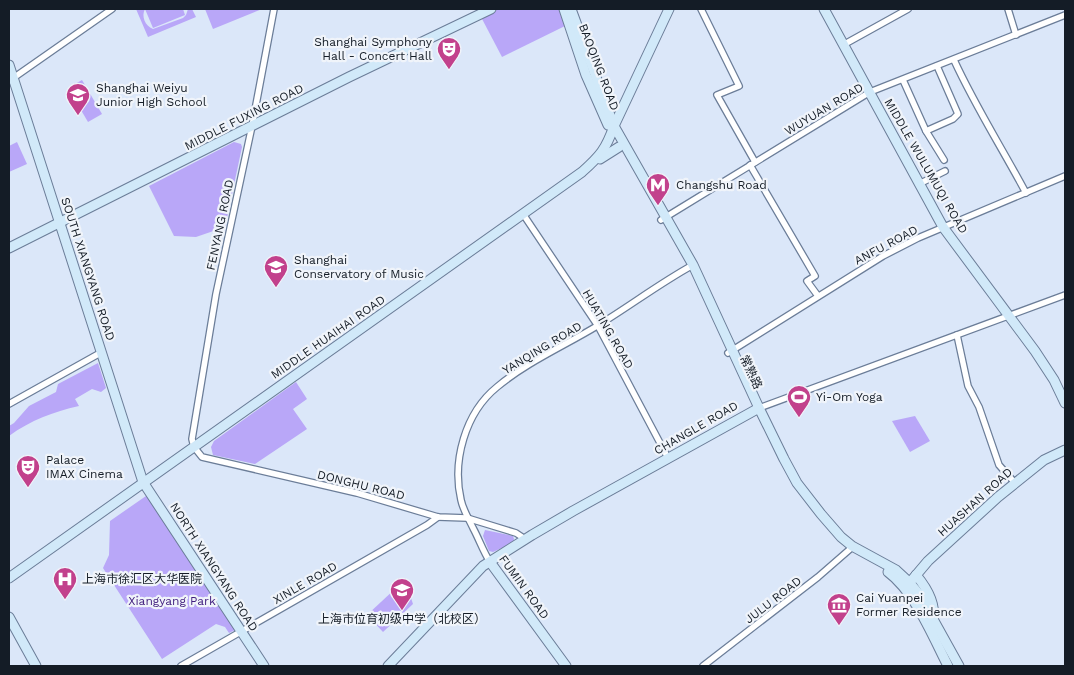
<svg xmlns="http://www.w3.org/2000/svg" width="1074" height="675" viewBox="0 0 1074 675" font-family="'Work Sans','Noto Sans SC',sans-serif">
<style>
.green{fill:#b9a7f8}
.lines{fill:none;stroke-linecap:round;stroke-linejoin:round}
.street-casing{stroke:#6b7d98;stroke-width:8}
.secondary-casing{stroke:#6b7d98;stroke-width:11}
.street{stroke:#fff;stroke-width:5.5}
.secondary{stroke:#d1e9f9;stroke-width:9}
.labels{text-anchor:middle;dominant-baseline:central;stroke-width:4.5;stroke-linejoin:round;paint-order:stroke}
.poi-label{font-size:12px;fill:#141c26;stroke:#f0f4fa;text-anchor:start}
.street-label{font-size:12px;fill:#141c26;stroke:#f0f4fa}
.park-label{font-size:12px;fill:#401d7d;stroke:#f0f4fa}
</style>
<rect width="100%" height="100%" fill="#dbe7f9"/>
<g class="green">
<path d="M 136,9 L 145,9 C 141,16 145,26 153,29 L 183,18 L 186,15 L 188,9 L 192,9 L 196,17 L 148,37 Z"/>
<path d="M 145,9 L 183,9 L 185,15 L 153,28 Z"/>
<path d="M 205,9 L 262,9 L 213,29 Z"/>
<path d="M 499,9 L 560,9 L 565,26 L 502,57 L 481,17 Z"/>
<path d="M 82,80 L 102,114 L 88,122 L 68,88 Z"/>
<path d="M 17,142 L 27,164 L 9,172 L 9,146 Z"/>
<path d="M 234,142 L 241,144 L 242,147 L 225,227 L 196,237 L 174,236 L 149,186 Z"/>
<path d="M 98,363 L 106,388 L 101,392 L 92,389 L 75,399 L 79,406 C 53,412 31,420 9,436 L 9,426 L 14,423 L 29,406 L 56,392 L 58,384 Z"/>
<path d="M 296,382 L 307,399 L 293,409 L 307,429 L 255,464 L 213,455 L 211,447 L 214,441 Z"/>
<path d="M 915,416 L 930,441 L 910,452 L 892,421 Z"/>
<path d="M 146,496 L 150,498 L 235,630 L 229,633 L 225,627 L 216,624 L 162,659 L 103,568 L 109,555 L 110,521 Z"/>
<path d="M 485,530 L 513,536 L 514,539 L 513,543 L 493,552 L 489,551 L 483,536 Z"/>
<path d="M 396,588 L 409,592 L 413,604 L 383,632 L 367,615 Z"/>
</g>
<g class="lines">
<g class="street-casing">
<g id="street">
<path d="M 274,9 L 252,126 L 216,294 L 192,439 L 194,447 L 202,457 L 357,493 L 438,517 L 467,518 L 516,533 L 525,539"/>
<path d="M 701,9 L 739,86 L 717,95 L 755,162"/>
<path d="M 1008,9 L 1016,35"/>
<path d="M 843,45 L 908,9"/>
<path d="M 954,60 C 975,106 1002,148 1026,193"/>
<path d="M 903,80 L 926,131 L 944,160"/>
<path d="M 9,81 L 112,9"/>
<path d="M 926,131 L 953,119 L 958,114 L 937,66"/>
<path d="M 750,165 L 815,276 L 807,281 L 818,296"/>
<path d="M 919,184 L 945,171"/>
<path d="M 523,214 L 598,326 L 668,458"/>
<path d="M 661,220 L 870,92 L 1065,15"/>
<path d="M 957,335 L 968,386 L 979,407 L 999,465 L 1015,483"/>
<path d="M 728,353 L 883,256 L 918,238 L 1065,176"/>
<path d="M 9,404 L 102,352"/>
<path d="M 759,408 L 1065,295"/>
<path d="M 490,562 C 483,551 479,539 473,528 C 469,519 463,510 461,500 C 452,461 465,413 497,387 C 527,362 564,346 597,326 C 630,306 660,283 693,265"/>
<path d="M 181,666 L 427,525 L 438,517"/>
<path d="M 703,666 L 818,577 L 849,550 L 852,546"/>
</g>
</g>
<g class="secondary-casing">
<g id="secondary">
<path d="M 564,9 L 586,75 L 608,125"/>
<path d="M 571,9 L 614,126 L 693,265 L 759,408 L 784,459 L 797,483 L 821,514 L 841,537 L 852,546 L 896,570 L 909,582 L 919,594 L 959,666"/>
<path d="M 824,9 L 943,227 L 1035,351 L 1054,380 L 1065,403"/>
<path d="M 9,65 L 143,482 L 264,666"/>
<path d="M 600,159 L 619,147"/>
<path d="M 9,248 L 349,77 L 491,9"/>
<path d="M 490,562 L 566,666"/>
<path d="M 888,572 C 915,592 933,637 948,666"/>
<path d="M 916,575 C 926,587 936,603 933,619"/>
<path d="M 9,578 L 582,172 C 600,156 606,149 614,126 L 669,9"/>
<path d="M 906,587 L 928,561 L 998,497 L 1044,460 L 1065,450"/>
<path d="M 9,617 L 36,666"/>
<path d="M 388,666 L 483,566 L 532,535 L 573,511 L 759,408"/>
</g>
</g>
<use href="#street" class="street"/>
<use href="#secondary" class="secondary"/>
</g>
<defs>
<g id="theatre-pin" transform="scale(1.25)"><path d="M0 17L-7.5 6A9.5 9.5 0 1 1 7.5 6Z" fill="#c2418c" stroke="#f0f4fa"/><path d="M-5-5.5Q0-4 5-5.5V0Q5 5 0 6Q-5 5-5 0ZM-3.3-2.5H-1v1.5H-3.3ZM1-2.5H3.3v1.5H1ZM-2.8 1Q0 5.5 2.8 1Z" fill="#fff"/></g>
<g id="school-pin" transform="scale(1.25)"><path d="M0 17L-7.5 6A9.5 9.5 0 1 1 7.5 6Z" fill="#c2418c" stroke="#f0f4fa"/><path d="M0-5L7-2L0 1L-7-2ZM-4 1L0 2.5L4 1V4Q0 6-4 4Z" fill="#fff"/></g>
<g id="metro-pin" transform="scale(1.25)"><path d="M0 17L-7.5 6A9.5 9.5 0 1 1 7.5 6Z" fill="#c2418c" stroke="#f0f4fa"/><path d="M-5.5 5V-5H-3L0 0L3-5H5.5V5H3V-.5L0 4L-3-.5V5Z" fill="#fff"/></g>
<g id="university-pin" transform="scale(1.25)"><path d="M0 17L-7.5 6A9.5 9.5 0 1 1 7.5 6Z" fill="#c2418c" stroke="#f0f4fa"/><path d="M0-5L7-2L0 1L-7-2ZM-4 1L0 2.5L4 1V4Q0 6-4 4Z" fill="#fff"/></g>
<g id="stadium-pin" transform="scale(1.25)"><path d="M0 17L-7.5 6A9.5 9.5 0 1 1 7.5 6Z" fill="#c2418c" stroke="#f0f4fa"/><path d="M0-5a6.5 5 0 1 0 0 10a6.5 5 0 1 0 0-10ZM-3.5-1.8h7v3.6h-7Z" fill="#fff"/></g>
<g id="hospital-pin" transform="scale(1.25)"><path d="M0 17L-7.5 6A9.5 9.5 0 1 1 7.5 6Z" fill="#c2418c" stroke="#f0f4fa"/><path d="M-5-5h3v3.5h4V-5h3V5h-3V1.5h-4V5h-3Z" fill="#fff"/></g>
<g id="museum-pin" transform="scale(1.25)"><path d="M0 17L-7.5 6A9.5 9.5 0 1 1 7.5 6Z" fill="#c2418c" stroke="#f0f4fa"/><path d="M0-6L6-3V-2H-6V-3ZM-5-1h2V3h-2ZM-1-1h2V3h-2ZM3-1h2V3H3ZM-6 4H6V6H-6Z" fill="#fff"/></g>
</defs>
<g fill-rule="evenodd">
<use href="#theatre-pin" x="449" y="49"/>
<use href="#school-pin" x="78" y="95"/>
<use href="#metro-pin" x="658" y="185"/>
<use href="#university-pin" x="276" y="267"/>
<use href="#stadium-pin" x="799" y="397"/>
<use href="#theatre-pin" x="28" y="467"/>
<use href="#hospital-pin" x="65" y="579"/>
<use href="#school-pin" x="402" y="590"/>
<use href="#museum-pin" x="839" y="605"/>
</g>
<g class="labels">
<g class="poi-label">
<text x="432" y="42" text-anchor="end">Shanghai Symphony<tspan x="432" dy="14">Hall - Concert Hall</tspan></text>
<text x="96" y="88">Shanghai Weiyu<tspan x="96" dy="14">Junior High School</tspan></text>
<text x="676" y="185">Changshu Road</text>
<text x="294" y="260">Shanghai<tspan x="294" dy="14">Conservatory of Music</tspan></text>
<text x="816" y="397">Yi-Om Yoga</text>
<text x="46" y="460">Palace<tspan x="46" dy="14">IMAX Cinema</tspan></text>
<text x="82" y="579">上海市徐汇区大华医院</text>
<text x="856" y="598">Cai Yuanpei<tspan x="856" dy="14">Former Residence</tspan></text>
<text x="402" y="619" text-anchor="middle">上海市位育初级中学（北校区）</text>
</g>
<g class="street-label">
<text transform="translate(599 67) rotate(69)">BAOQING ROAD</text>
<text transform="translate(824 109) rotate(-31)">WUYUAN ROAD</text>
<text transform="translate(244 117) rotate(-27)">MIDDLE FUXING ROAD</text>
<text transform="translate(926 166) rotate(60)">MIDDLE WULUMUQI ROAD</text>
<text transform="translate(220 225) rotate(-78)">FENYANG ROAD</text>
<text transform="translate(886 245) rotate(-28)">ANFU ROAD</text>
<text transform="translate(88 269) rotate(72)">SOUTH XIANGYANG ROAD</text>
<text transform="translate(608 329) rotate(60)">HUATING ROAD</text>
<text transform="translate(328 337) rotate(-35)">MIDDLE HUAIHAI ROAD</text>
<text transform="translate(542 348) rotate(-31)">YANQING ROAD</text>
<text transform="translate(751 372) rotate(65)">常熟路</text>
<text transform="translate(696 428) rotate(-30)">CHANGLE ROAD</text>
<text transform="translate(361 485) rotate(14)">DONGHU ROAD</text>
<text transform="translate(975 502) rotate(-42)">HUASHAN ROAD</text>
<text transform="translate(214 567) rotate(57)">NORTH XIANGYANG ROAD</text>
<text transform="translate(305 583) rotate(-30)">XINLE ROAD</text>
<text transform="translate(524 587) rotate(54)">FUMIN ROAD</text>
<text transform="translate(773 600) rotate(-38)">JULU ROAD</text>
</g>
<g class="park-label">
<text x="172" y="601">Xiangyang Park</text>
</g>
</g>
<rect width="1074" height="675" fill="none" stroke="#141c26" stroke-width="20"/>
</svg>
